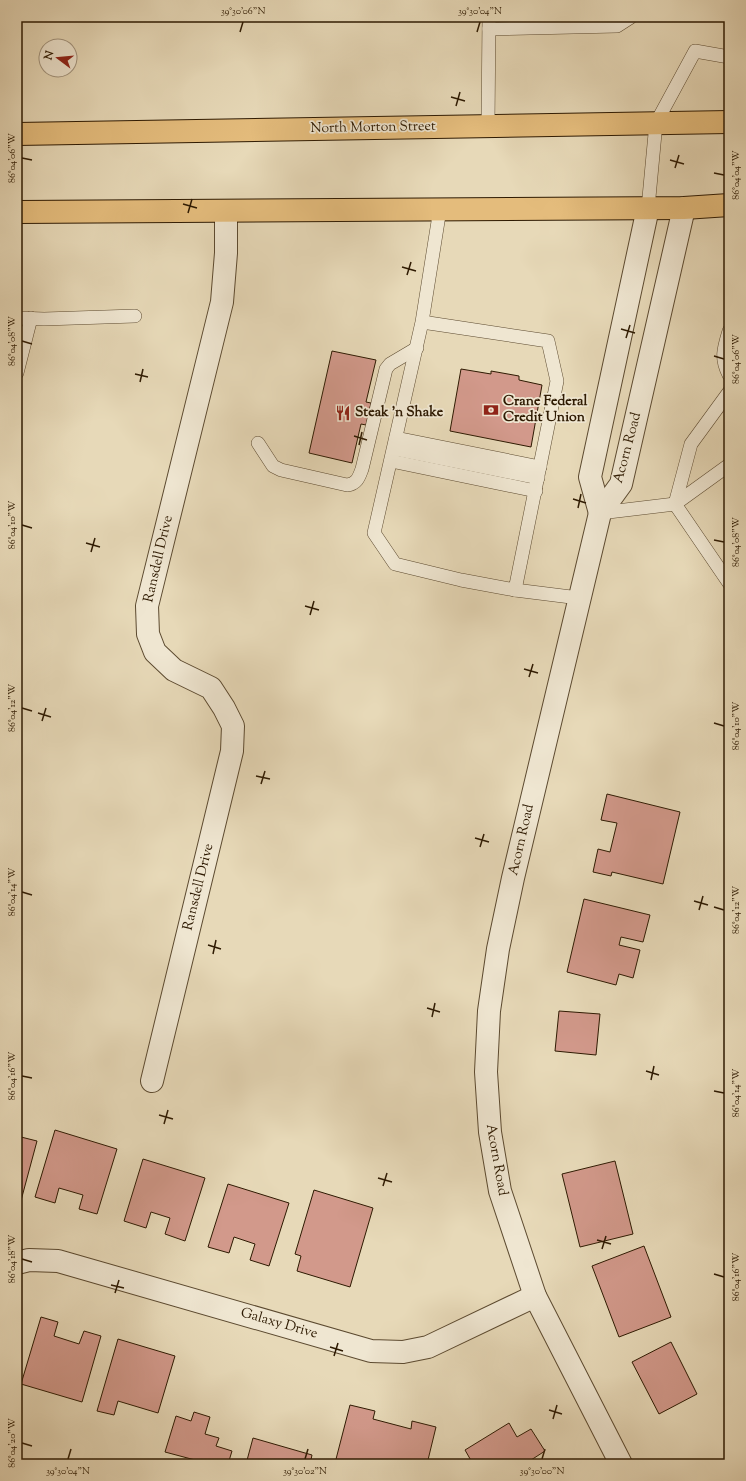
<svg xmlns="http://www.w3.org/2000/svg" width="746" height="1481" viewBox="0 0 746 1481" font-family="'Sorts Mill Goudy',serif">
<style>
.building{fill:#d2998b;stroke:#2e1a02}
.lines{fill:none;stroke-linecap:round;stroke-linejoin:round}
.lane-casing{stroke:#5c4a30;stroke-width:14}
.street-casing{stroke:#5c4a30;stroke-width:24}
.primary-casing{stroke:#2e1a02;stroke-width:24}
.lane{stroke:#efe6d1;stroke-width:13}
.street{stroke:#efe6d1;stroke-width:22}
.primary{stroke:#e4bc7c;stroke-width:22}
.ticks{fill:none;stroke:#2e1a02;stroke-width:1.5}
.labels{text-anchor:middle;dominant-baseline:central;stroke-width:3.5;stroke-linejoin:round;paint-order:stroke}
.street-label{font-size:14px;fill:#2e1a02;stroke:#efe6d1}
.poi-label{font-size:14px;font-weight:bold;fill:#2e1a02;stroke:#efe6d1;text-anchor:start}
.neatline{fill:none;stroke:#2e1a02;stroke-width:1.5}
.ticks-label{font-size:10px;text-anchor:middle;fill:#2e1a02}
</style>
<rect width="100%" height="100%" fill="#e7d9b8"/>
<filter id="stains"><feTurbulence type="fractalNoise" baseFrequency=".005" numOctaves="4"/><feColorMatrix values="0 0 0 0 .2 0 0 0 0 .09 0 0 0 0 .02 0 0 0 .5 -.17"/></filter>
<radialGradient id="worn" r=".72"><stop offset=".6" stop-color="#630" stop-opacity="0"/><stop offset="1" stop-color="#630" stop-opacity=".3"/></radialGradient>
<g class="building">
<path d="M 332,351 L 376,360 L 366,402 L 371,403 L 366,425 L 361,424 L 352,463 L 309,453 Z"/>
<path d="M 461,369 L 491,374 L 491,371 L 519,376 L 519,380 L 542,385 L 531,447 L 450,431 Z"/>
<path d="M 607,794 L 680,812 L 663,884 L 612,872 L 611,876 L 593,872 L 598,849 L 610,852 L 617,823 L 601,820 Z"/>
<path d="M 584,899 L 650,915 L 643,942 L 621,937 L 619,945 L 640,950 L 633,978 L 619,974 L 616,985 L 567,972 Z"/>
<path d="M 559,1011 L 600,1014 L 596,1055 L 555,1051 Z"/>
<path d="M 55,1130 L 117,1149 L 97,1214 L 79,1209 L 83,1195 L 59,1188 L 55,1203 L 35,1197 Z"/>
<path d="M 17,1136 L 37,1141 L 19,1208 L 17,1208 Z"/>
<path d="M 143,1159 L 205,1178 L 185,1241 L 165,1234 L 170,1218 L 151,1212 L 146,1228 L 124,1221 Z"/>
<path d="M 615,1161 L 633,1234 L 580,1247 L 562,1174 Z"/>
<path d="M 228,1184 L 289,1203 L 269,1266 L 250,1260 L 255,1244 L 234,1237 L 229,1253 L 208,1247 Z"/>
<path d="M 314,1190 L 373,1208 L 350,1287 L 297,1271 L 301,1256 L 295,1254 Z"/>
<path d="M 644,1246 L 671,1317 L 619,1337 L 592,1266 Z"/>
<path d="M 41,1317 L 58,1322 L 54,1336 L 79,1344 L 84,1331 L 101,1336 L 82,1402 L 21,1384 Z"/>
<path d="M 118,1339 L 175,1356 L 158,1413 L 118,1401 L 114,1415 L 97,1411 Z"/>
<path d="M 671,1342 L 697,1394 L 659,1414 L 632,1362 Z"/>
<path d="M 350,1405 L 375,1411 L 373,1419 L 411,1429 L 412,1421 L 436,1427 L 427,1464 L 335,1463 Z"/>
<path d="M 194,1412 L 210,1417 L 205,1434 L 219,1438 L 216,1446 L 232,1451 L 228,1464 L 193,1464 L 195,1460 L 165,1452 L 176,1416 L 191,1421 Z"/>
<path d="M 509,1423 L 517,1437 L 531,1429 L 545,1451 L 531,1460 L 533,1464 L 473,1464 L 465,1450 Z"/>
<path d="M 253,1438 L 312,1455 L 310,1464 L 246,1464 Z"/>
<path d="M 729,1454 L 729,1464 L 721,1464 Z"/>
</g>
<g class="lines">
<g class="lane-casing">
<g id="lane">
<path d="M 489,29 L 617,26 L 631,17"/>
<path d="M 488,126 L 489,17"/>
<path d="M 648,208 L 656,123 L 695,51 L 729,57"/>
<path d="M 17,318 L 44,319 L 135,316"/>
<path d="M 422,322 L 548,341 L 557,381 L 515,590 L 461,580 L 395,564 L 374,533 L 422,322 L 440,209"/>
<path d="M 729,331 C 724,348 720,358 729,375"/>
<path d="M 17,373 L 31,318"/>
<path d="M 729,392 L 691,444 L 675,504 L 729,583"/>
<path d="M 396,438 L 540,467"/>
<path d="M 258,443 L 273,466 L 281,470 L 347,485 C 357,484 359,477 362,469 L 386,369 L 390,364 L 417,348"/>
<path d="M 394,449 L 538,478"/>
<path d="M 391,461 L 536,491"/>
<path d="M 600,513 L 675,504 L 729,465"/>
<path d="M 515,590 L 579,598"/>
</g>
</g>
<g class="street-casing">
<g id="street">
<path d="M 600,513 L 590,477 L 648,208"/>
<path d="M 152,1081 L 232,751 L 233,726 L 224,708 L 211,688 L 174,670 L 155,652 L 148,634 L 147,606 L 222,302 L 226,253 L 226,211"/>
<path d="M 17,1263 L 29,1260 L 58,1261 L 371,1351 L 403,1352 L 428,1347 L 535,1296"/>
<path d="M 621,1464 L 535,1296 L 500,1191 L 490,1132 L 486,1072 L 489,1011 L 498,949 L 513,878 L 600,513 L 621,484 L 684,208"/>
</g>
</g>
<g class="primary-casing">
<g id="primary">
<path d="M 17,134 L 729,122"/>
<path d="M 17,212 L 684,208 L 729,205"/>
</g>
</g>
<use href="#lane" class="lane"/>
<use href="#street" class="street"/>
<use href="#primary" class="primary"/>
</g>
<path class="ticks" d="M 240,32 L 243,22M 477,32 L 480,22M 451,97 L 465,101M 456,106 L 460,92M 22,158 L 32,160M 670,160 L 684,164M 675,168 L 679,155M 714,173 L 724,175M 183,204 L 197,208M 188,213 L 192,199M 402,267 L 416,271M 407,275 L 411,262M 621,329 L 635,333M 626,338 L 630,325M 22,341 L 32,344M 714,356 L 724,359M 135,374 L 148,377M 140,382 L 143,369M 354,436 L 367,440M 359,445 L 362,432M 573,499 L 586,503M 578,508 L 581,494M 22,525 L 32,528M 714,540 L 724,542M 86,543 L 100,547M 91,552 L 95,538M 305,606 L 319,610M 310,615 L 314,601M 524,669 L 538,673M 529,677 L 533,664M 22,708 L 32,711M 38,713 L 51,717M 42,721 L 46,708M 714,723 L 724,726M 256,776 L 270,779M 261,784 L 265,771M 475,838 L 489,842M 480,847 L 484,834M 22,892 L 32,895M 694,901 L 708,905M 714,907 L 724,910M 699,910 L 703,896M 208,945 L 221,949M 213,954 L 216,940M 427,1008 L 440,1012M 432,1017 L 435,1003M 646,1071 L 659,1075M 22,1076 L 32,1078M 651,1080 L 654,1066M 714,1091 L 724,1093M 159,1115 L 173,1119M 164,1124 L 168,1110M 378,1178 L 392,1182M 383,1186 L 387,1173M 597,1240 L 611,1244M 602,1249 L 606,1236M 22,1259 L 32,1262M 714,1274 L 724,1277M 111,1285 L 124,1288M 115,1293 L 119,1280M 330,1347 L 343,1351M 334,1356 L 338,1343M 549,1410 L 562,1414M 553,1419 L 557,1405M 22,1443 L 32,1446M 68,1459 L 71,1449M 305,1459 L 308,1449M 542,1459 L 545,1449"/>
<defs>
<g id="bank-bare" transform="scale(1.2)"><path d="M-6-4H6V4H-6ZM0-2.3a2.3 2.3 0 1 0 0 4.6a2.3 2.3 0 1 0 0-4.6Z" fill="#8f2418" stroke="#efe6d1" stroke-width="2.5" paint-order="stroke"/></g>
<g id="restaurant-bare" transform="scale(1.2)"><path d="M-5-6h1v4h1v-4h1v4h1v-4h1v5L-1.5 .5V6h-2V.5L-5-1ZM5-6V6H3V1.5H1.5Q1.5-4 5-6Z" fill="#8f2418" stroke="#efe6d1" stroke-width="2.5" paint-order="stroke"/></g>
</defs>
<g fill-rule="evenodd">
<use href="#bank-bare" x="491" y="410"/>
<use href="#restaurant-bare" x="343" y="413"/>
</g>
<g class="labels">
<g class="street-label">
<text transform="translate(373 128) rotate(-1)">North Morton Street</text>
<text transform="translate(628 448) rotate(-75)">Acorn Road</text>
<text transform="translate(159 559) rotate(-77)">Ransdell Drive</text>
<text transform="translate(522 840) rotate(-77)">Acorn Road</text>
<text transform="translate(199 887) rotate(-76)">Ransdell Drive</text>
<text transform="translate(496 1160) rotate(80)">Acorn Road</text>
<text transform="translate(279 1324) rotate(16)">Galaxy Drive</text>
</g>
<g class="poi-label">
<text x="503" y="402">Crane Federal<tspan x="503" dy="16">Credit Union</tspan></text>
<text x="355" y="413">Steak 'n Shake</text>
</g>
</g>
<rect width="746" height="1481" fill="none" stroke="#e7d9b8" stroke-width="44"/>
<g transform="translate(58 58) rotate(286)"><circle r="19" fill="#efe6d1" stroke="#a2947e"/>
<path d="M0-3L7 15L0 10L-7 15Z" fill="#8f2418"/>
<text y="-6" font-size="11" font-weight="bold" text-anchor="middle" fill="#2e1a02">N</text>
</g>
<rect x="22" y="22" width="702" height="1437" class="neatline"/>
<g class="ticks-label">
<text x="243" y="14">39°30'06"N</text>
<text x="480" y="14">39°30'04"N</text>
<text transform="translate(11 158) rotate(-90)" y="4">86°04'06"W</text>
<text transform="translate(735 175) rotate(-90)" y="4">86°04'04"W</text>
<text transform="translate(11 341) rotate(-90)" y="4">86°04'08"W</text>
<text transform="translate(735 359) rotate(-90)" y="4">86°04'06"W</text>
<text transform="translate(11 525) rotate(-90)" y="4">86°04'10"W</text>
<text transform="translate(735 542) rotate(-90)" y="4">86°04'08"W</text>
<text transform="translate(11 708) rotate(-90)" y="4">86°04'12"W</text>
<text transform="translate(735 726) rotate(-90)" y="4">86°04'10"W</text>
<text transform="translate(11 892) rotate(-90)" y="4">86°04'14"W</text>
<text transform="translate(735 910) rotate(-90)" y="4">86°04'12"W</text>
<text transform="translate(11 1076) rotate(-90)" y="4">86°04'16"W</text>
<text transform="translate(735 1093) rotate(-90)" y="4">86°04'14"W</text>
<text transform="translate(11 1259) rotate(-90)" y="4">86°04'18"W</text>
<text transform="translate(735 1277) rotate(-90)" y="4">86°04'16"W</text>
<text transform="translate(11 1443) rotate(-90)" y="4">86°04'20"W</text>
<text x="68" y="1474">39°30'04"N</text>
<text x="305" y="1474">39°30'02"N</text>
<text x="542" y="1474">39°30'00"N</text>
</g>
<rect width="100%" height="100%" filter="url(#stains)"/>
<rect width="100%" height="100%" fill="url(#worn)"/>
</svg>
